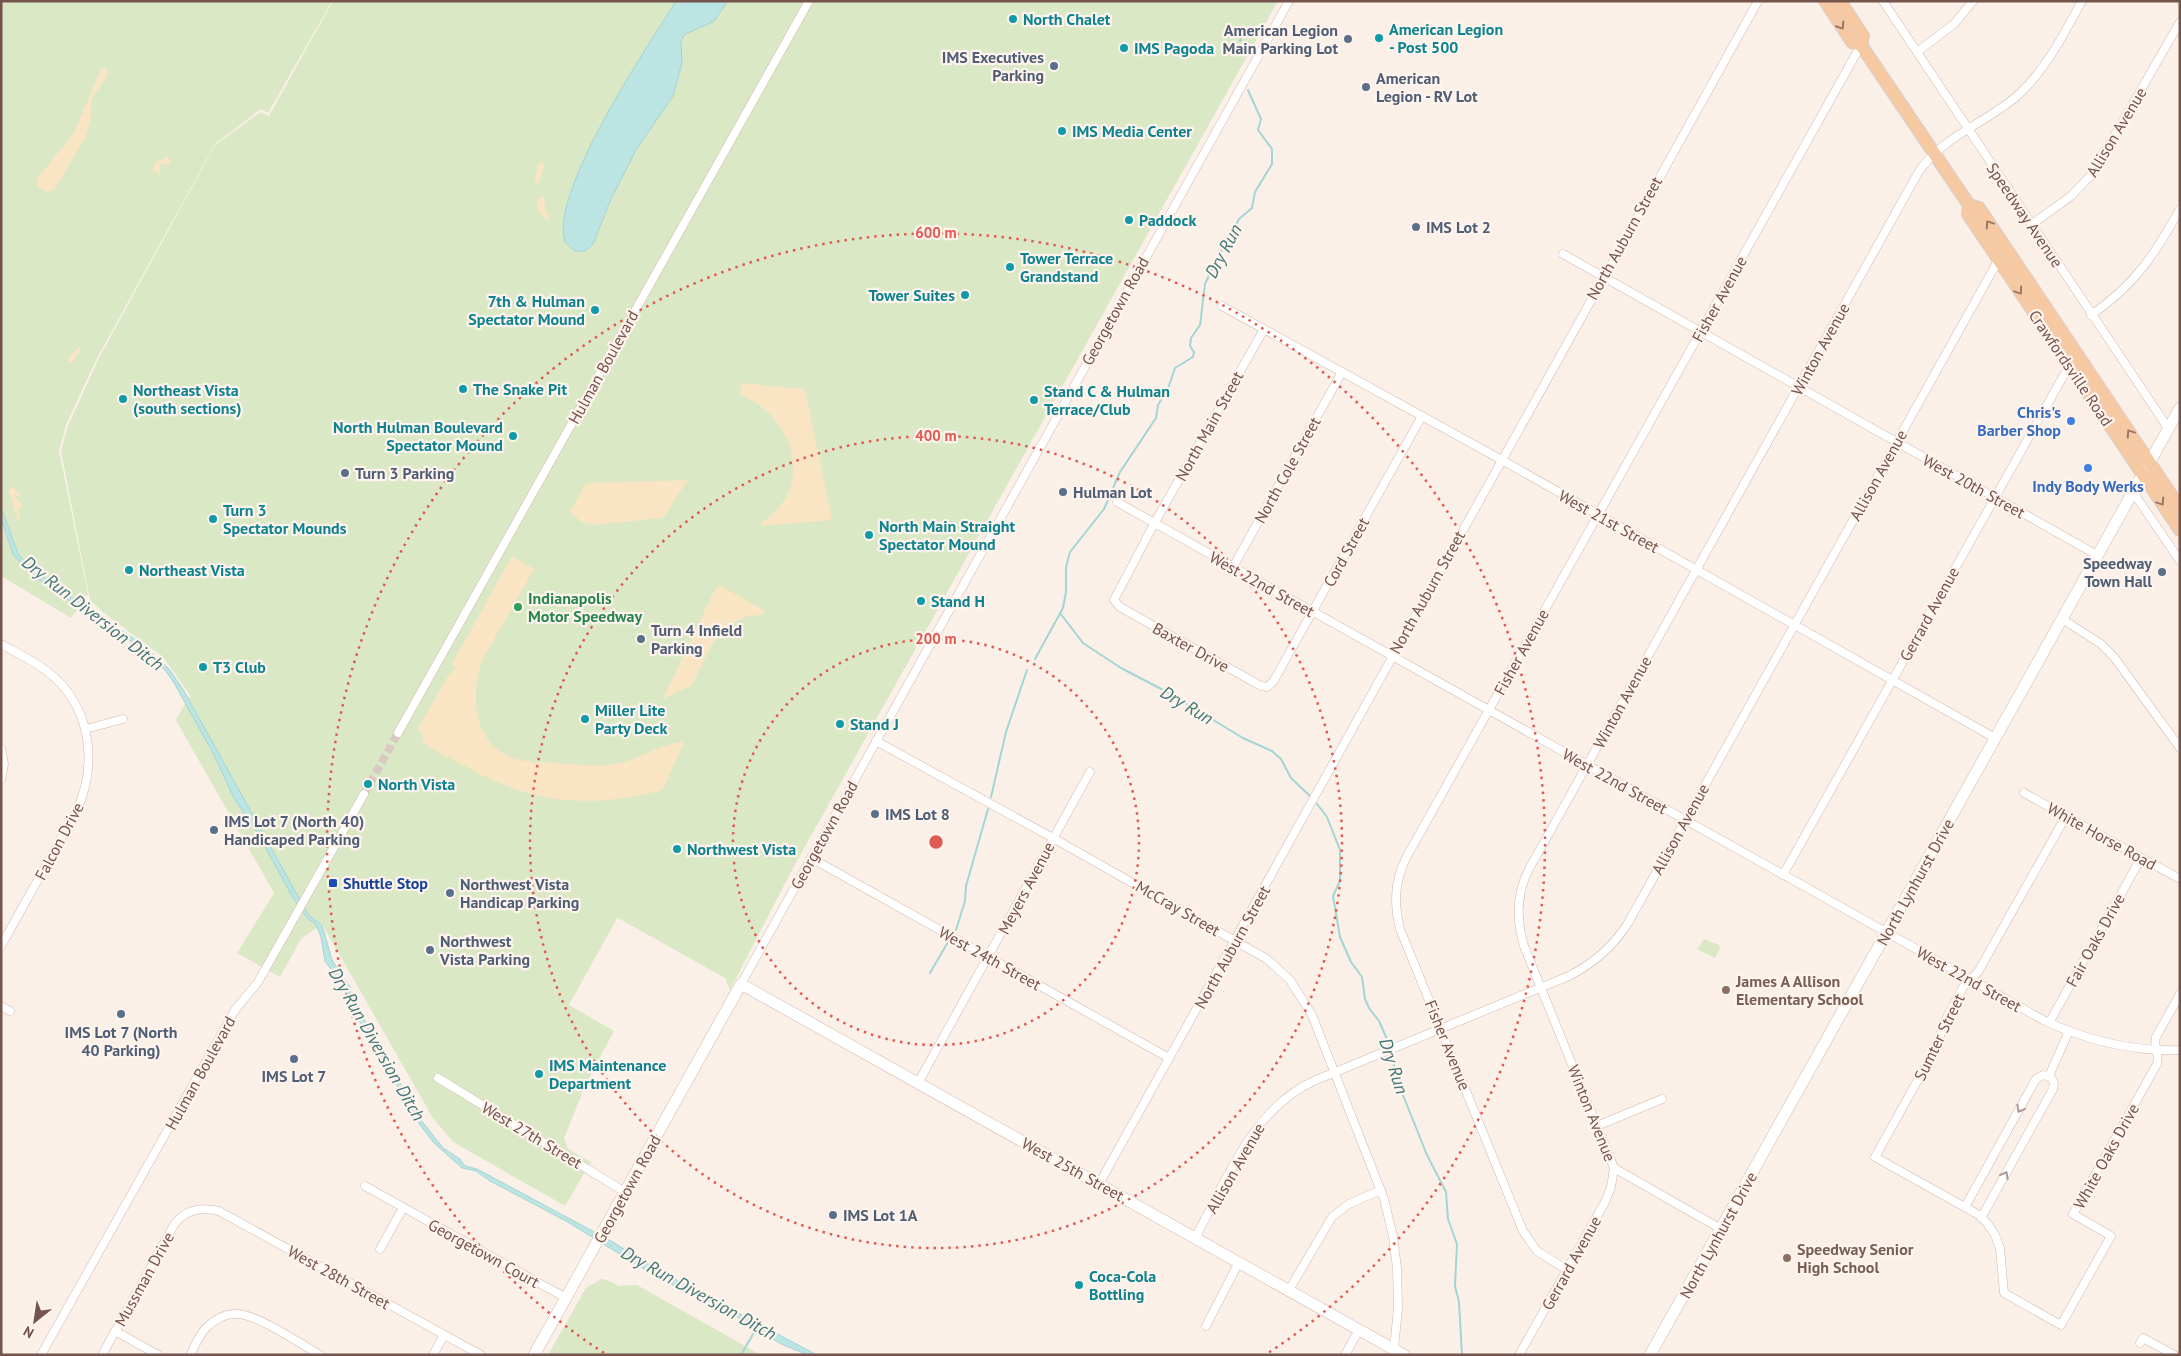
<svg xmlns="http://www.w3.org/2000/svg" width="2181" height="1356" viewBox="0 0 2181 1356" font-family="'PT Sans',sans-serif">
<style>
.green{fill:#dae8c6}
.sand{fill:#f9e4c3}
.water{fill:#bce4e3;stroke:#a3d5d5}
.lines{fill:none;stroke-linecap:round;stroke-linejoin:round}
.stream{stroke:#a3d5d5;stroke-width:2}
.street-tunnel{stroke:#d9c9c0;stroke-width:8;stroke-dasharray:8 4;stroke-linecap:butt}
.street-casing{stroke:#cfb8b0;stroke-width:9}
.secondary-casing{stroke:#d1b7ae;stroke-width:12}
.primary-casing{stroke:#d8cfcd;stroke-width:14}
.street{stroke:#fff;stroke-width:8}
.secondary{stroke:#fff;stroke-width:11}
.primary{stroke:#f6c9a3;stroke-width:12}
.oneway{stroke:#9b7766}
.oneway2{stroke:#ac9894}
.ring{fill:none;stroke:#df5a52;stroke-width:2.5;stroke-dasharray:2.5 5}
.culture-dot{fill:#0f9aa8;stroke:#fef4ed;stroke-width:2}
.service-dot{fill:#5c6f8a;stroke:#fef4ed;stroke-width:2}
.shop-dot{fill:#3f7fe0;stroke:#fef4ed;stroke-width:2}
.leisure-dot{fill:#2e9e5b;stroke:#fef4ed;stroke-width:2}
.transit-dot{fill:#1a4fb4;stroke:#fef4ed;stroke-width:2}
.education-dot{fill:#8d6e63;stroke:#fef4ed;stroke-width:2}
.labels{text-anchor:middle;dominant-baseline:central;stroke-width:4.5;stroke-linejoin:round;paint-order:stroke}
.culture-label{font-size:16px;font-weight:bold;fill:#0d838f;stroke:#fef4ed;text-anchor:start}
.service-label{font-size:16px;font-weight:bold;fill:#4e5e75;stroke:#fef4ed;text-anchor:start}
.street-label{font-size:16px;fill:#74544c;stroke:#fef4ed}
.shop-label{font-size:16px;font-weight:bold;fill:#366cbe;stroke:#fef4ed;text-anchor:end}
.leisure-label{font-size:16px;font-weight:bold;fill:#27864d;stroke:#fef4ed;text-anchor:start}
.transit-label{font-size:16px;font-weight:bold;fill:#164399;stroke:#fef4ed;text-anchor:start}
.education-label{font-size:16px;font-weight:bold;fill:#785e54;stroke:#fef4ed;text-anchor:start}
.water-label{font-size:18px;font-style:italic;fill:#417878;stroke:#fef4ed}
.centre{fill:#df5a52;stroke:#fef4ed;stroke-width:2.5}
.ring-label{font-size:15px;text-anchor:middle;font-weight:bold;fill:#df5a52;stroke:#fef4ed;stroke-width:4.5;stroke-linejoin:round;paint-order:stroke}
</style>
<rect width="100%" height="100%" fill="#fbf0e7"/>
<g class="green">
<path d="M 1,1 L 332,1 L 268,113 L 261,109 L 215,144 L 97,358 L 66,425 L 59,451 L 88,594 L 71,618 L 1,576 Z"/>
<path d="M 333,1 L 1278,1 L 793,868 L 730,990 L 725,978 L 618,918 L 616,920 L 569,1005 L 614,1031 L 586,1084 L 564,1138 L 568,1149 L 591,1162 L 565,1206 L 453,1142 L 433,1118 L 322,924 L 301,939 L 280,977 L 237,953 L 274,893 L 176,720 L 190,695 L 163,657 L 104,613 L 90,600 L 61,451 L 68,426 L 99,358 L 215,145 L 261,112 L 269,116 Z"/>
<path d="M 1704,939 L 1721,946 L 1715,958 L 1697,949 Z"/>
<path d="M 601,1279 L 607,1280 L 619,1286 L 637,1285 L 761,1355 L 548,1355 L 586,1288 Z"/>
</g>
<g class="sand">
<path d="M 106,68 L 108,75 L 92,98 L 91,119 L 85,138 L 54,190 C 47,193 39,190 36,183 L 38,177 L 74,133 L 101,69 Z"/>
<path d="M 168,157 L 171,164 L 160,164 L 160,176 L 156,171 L 146,174 L 153,170 L 155,162 Z"/>
<path d="M 539,162 L 544,165 L 539,183 L 536,183 L 534,179 Z"/>
<path d="M 544,197 L 545,208 L 550,219 L 549,220 L 542,217 L 537,208 L 537,200 Z"/>
<path d="M 80,346 L 80,350 L 73,362 L 68,362 L 69,357 Z"/>
<path d="M 742,383 L 805,389 L 832,520 L 762,526 L 761,523 C 817,488 794,415 739,394 Z"/>
<path d="M 688,480 L 663,518 L 593,525 L 580,521 L 570,511 L 586,483 Z"/>
<path d="M 13,487 L 21,496 L 20,498 L 16,494 L 14,495 L 22,505 L 21,508 L 17,509 L 20,517 L 18,521 L 9,491 Z"/>
<path d="M 512,556 L 534,569 L 484,657 C 470,690 471,740 510,757 C 524,763 543,762 559,763 C 579,765 599,767 620,763 C 642,758 661,743 684,742 L 663,790 C 587,810 529,803 461,764 C 448,757 433,751 422,741 L 423,733 L 417,730 L 449,674 L 456,669 L 452,664 Z"/>
<path d="M 719,585 L 764,610 L 765,614 L 745,617 L 727,626 L 712,644 L 692,685 L 663,699 L 713,593 Z"/>
</g>
<g class="water">
<path d="M 676,1 L 728,1 L 714,21 L 684,35 L 681,41 L 682,63 L 673,96 L 636,150 L 611,199 L 593,244 L 585,251 L 575,251 L 565,242 C 549,192 648,46 676,1 Z"/>
<path d="M 1,507 L 18,554 L 26,563 L 58,588 L 142,644 L 169,669 L 184,691 L 309,916 L 322,925 L 332,960 L 350,987 L 352,1006 L 363,1017 L 386,1062 L 400,1083 L 417,1115 L 443,1148 L 460,1159 L 465,1166 L 477,1169 L 613,1242 L 656,1269 L 817,1355 L 808,1355 L 781,1344 L 726,1310 L 693,1296 L 644,1269 L 566,1221 L 490,1181 L 476,1171 L 462,1168 L 433,1142 L 414,1117 L 375,1045 L 350,1007 L 343,985 L 325,961 L 321,937 L 315,923 L 308,919 L 293,898 L 257,832 L 234,798 L 213,753 L 174,683 L 166,671 L 137,645 L 44,584 L 23,565 L 13,554 L 1,518 Z"/>
</g>
<g class="lines">
<g class="stream">
<path d="M 1240,41 L 1242,37"/>
<path d="M 1060,613 L 1083,643 L 1121,668 L 1167,692 L 1243,738 L 1272,751 L 1281,759 L 1291,778 L 1311,797"/>
<path d="M 1035,659 L 1063,608 L 1066,592 L 1066,567 L 1070,552 L 1104,509 L 1120,472 L 1156,418 L 1158,405 L 1169,386 L 1175,368 L 1193,357 L 1194,352 L 1190,346 L 1191,338 L 1200,325 L 1205,284 L 1212,269 L 1239,219 L 1252,208 L 1255,192 L 1272,164 L 1272,149 L 1258,130 L 1261,119 L 1248,90"/>
<path d="M 991,797 L 1006,732 L 1027,670"/>
<path d="M 1314,800 L 1327,817 L 1340,850 L 1340,881 L 1333,896 L 1340,937 L 1351,962 L 1362,977 L 1365,999 L 1369,1008 L 1379,1021 L 1390,1046"/>
<path d="M 956,930 L 965,901 L 966,886 L 988,809"/>
<path d="M 930,973 L 948,942"/>
<path d="M 1391,1051 L 1397,1080 L 1427,1155 L 1446,1192 L 1448,1219 L 1457,1244 L 1455,1286 L 1459,1302 L 1462,1355"/>
<path d="M 741,1355 L 756,1329"/>
</g>
<path class="street-tunnel" d="M 364,794 L 398,733"/>
<g class="street-casing">
<g id="street">
<path d="M 1883,1 L 2168,428"/>
<path d="M 1917,52 L 1954,24 L 1973,1"/>
<path d="M 2031,225 L 2071,196 L 2093,173 L 2180,22"/>
<path d="M 1563,254 L 2097,555"/>
<path d="M 1222,306 L 1500,459 L 1995,738"/>
<path d="M 2091,315 C 2135,285 2155,254 2180,209"/>
<path d="M 1264,329 L 1154,524 L 1114,600 L 1120,607 L 1261,686 L 1267,687 L 1273,682 L 1422,416"/>
<path d="M 2133,492 L 2180,561"/>
<path d="M 1117,502 L 2045,1021 C 2087,1040 2133,1052 2180,1050"/>
<path d="M 1233,567 L 1342,372"/>
<path d="M 2062,619 L 2101,644 L 2114,657 L 2180,748"/>
<path d="M 1,644 C 17,653 34,661 48,672 C 90,705 98,760 78,808 L 1,946"/>
<path d="M 86,729 L 123,719"/>
<path d="M 398,733 L 809,1"/>
<path d="M 876,741 L 1053,838 L 1267,959 L 1290,980 L 1312,1015 L 1384,1199 L 1393,1236 L 1397,1268 L 1398,1308 L 1394,1349"/>
<path d="M 1,748 L 4,764 L 1,780"/>
<path d="M 2024,793 L 2180,879"/>
<path d="M 2066,816 L 1978,972 L 1963,987 L 1948,1015 L 1934,1051 L 1875,1157 L 1979,1215 L 1987,1223 L 1995,1235 L 2000,1248 L 2004,1293 L 2061,1325 L 2111,1236 L 2073,1214 L 2157,1064 C 2160,1054 2153,1047 2156,1037 L 2180,994"/>
<path d="M 811,858 L 1169,1058"/>
<path d="M 1783,875 L 2070,364"/>
<path d="M 741,984 L 1289,1"/>
<path d="M 1,1006 L 10,1011"/>
<path d="M 2049,1023 L 2141,858"/>
<path d="M 2049,1076 L 2069,1031"/>
<path d="M 438,1078 L 625,1192"/>
<path d="M 918,1083 L 1090,772"/>
<path d="M 1597,1126 L 1662,1099"/>
<path d="M 1099,1184 C 1319,790 1536,395 1758,1"/>
<path d="M 365,1186 L 566,1298"/>
<path d="M 1965,1207 L 2036,1079 L 2043,1075 L 2051,1077 L 2054,1083 L 2053,1089 L 1981,1218"/>
<path d="M 1721,1229 L 1614,1168 L 1524,946 C 1516,919 1516,894 1529,869 L 1918,173 C 1941,137 1986,123 2017,96 C 2046,70 2063,35 2082,1"/>
<path d="M 1195,1238 C 1227,1180 1253,1107 1316,1080 L 1569,976 C 1594,963 1613,947 1628,923 L 1999,259"/>
<path d="M 380,1249 L 403,1208"/>
<path d="M 1567,1270 L 1537,1251 L 1523,1231 L 1400,929 C 1394,904 1394,883 1406,858 L 1861,45"/>
<path d="M 1289,1290 L 1332,1217 L 1349,1204 L 1381,1190"/>
<path d="M 1206,1326 L 1239,1262"/>
<path d="M 115,1331 L 158,1355"/>
<path d="M 2140,1343 L 2143,1338 L 2174,1355"/>
<path d="M 41,1355 L 235,1010 L 258,982 L 364,794"/>
<path d="M 102,1355 L 174,1225 C 185,1209 201,1207 219,1211 L 481,1355"/>
<path d="M 190,1355 C 195,1346 199,1335 206,1328 C 214,1320 225,1313 237,1314 C 257,1314 301,1344 320,1355"/>
<path d="M 433,1355 L 444,1335"/>
<path d="M 1345,1355 L 1359,1330"/>
<path d="M 1519,1355 L 1605,1202 L 1611,1187 L 1614,1168"/>
</g>
</g>
<g class="secondary-casing">
<g id="secondary">
<path d="M 534,1355 L 741,984 L 1404,1355"/>
<path d="M 1650,1355 L 2180,408"/>
</g>
</g>
<g class="primary-casing">
<g id="primary">
<path d="M 1825,1 L 1852,42 L 1861,45 L 1969,205 L 1979,208 L 2180,508"/>
<path d="M 1840,1 L 1863,36 L 1861,45"/>
<path d="M 1969,205 L 1968,214 L 2180,530"/>
</g>
</g>
<use href="#street" class="street"/>
<use href="#secondary" class="secondary"/>
<use href="#primary" class="primary"/>
</g>
<defs><path id="oneway-chevron" d="M-2-3.5L2.5 0L-2 3.5" fill="none" stroke-width="1.6" stroke-linecap="round" stroke-linejoin="round" transform="scale(1.25)"/></defs>
<g class="oneway">
<use href="#oneway-chevron" transform="translate(1841 26) rotate(57)"/>
<use href="#oneway-chevron" transform="translate(1989 224) rotate(-124)"/>
<use href="#oneway-chevron" transform="translate(2019 291) rotate(56)"/>
<use href="#oneway-chevron" transform="translate(2130 433) rotate(-124)"/>
<use href="#oneway-chevron" transform="translate(2161 502) rotate(56)"/>
</g>
<g class="oneway2">
<use href="#oneway-chevron" transform="translate(2020 1109) rotate(119)"/>
<use href="#oneway-chevron" transform="translate(2005 1175) rotate(-61)"/>
</g>
<g class="ring">
<circle cx="936" cy="842" r="203"/>
<circle cx="936" cy="842" r="406"/>
<path d="M604 1353A609 609 0 1 1 1268 1353"/>
</g>
<g class="culture-dot">
<circle cx="1013" cy="19" r="5"/>
<circle cx="1379" cy="38" r="5"/>
<circle cx="1124" cy="48" r="5"/>
<circle cx="1062" cy="131" r="5"/>
<circle cx="1129" cy="220" r="5"/>
<circle cx="1010" cy="267" r="5"/>
<circle cx="965" cy="295" r="5"/>
<circle cx="595" cy="310" r="5"/>
<circle cx="463" cy="389" r="5"/>
<circle cx="123" cy="399" r="5"/>
<circle cx="1034" cy="400" r="5"/>
<circle cx="513" cy="436" r="5"/>
<circle cx="213" cy="519" r="5"/>
<circle cx="869" cy="535" r="5"/>
<circle cx="129" cy="570" r="5"/>
<circle cx="921" cy="601" r="5"/>
<circle cx="203" cy="667" r="5"/>
<circle cx="585" cy="719" r="5"/>
<circle cx="840" cy="724" r="5"/>
<circle cx="368" cy="784" r="5"/>
<circle cx="677" cy="849" r="5"/>
<circle cx="539" cy="1074" r="5"/>
<circle cx="1079" cy="1285" r="5"/>
</g>
<g class="service-dot">
<circle cx="1348" cy="39" r="5"/>
<circle cx="1054" cy="66" r="5"/>
<circle cx="1366" cy="87" r="5"/>
<circle cx="1416" cy="227" r="5"/>
<circle cx="345" cy="473" r="5"/>
<circle cx="1063" cy="492" r="5"/>
<circle cx="2162" cy="572" r="5"/>
<circle cx="641" cy="639" r="5"/>
<circle cx="875" cy="814" r="5"/>
<circle cx="214" cy="830" r="5"/>
<circle cx="450" cy="893" r="5"/>
<circle cx="430" cy="950" r="5"/>
<circle cx="121" cy="1014" r="5"/>
<circle cx="294" cy="1059" r="5"/>
<circle cx="833" cy="1215" r="5"/>
</g>
<g class="shop-dot">
<circle cx="2071" cy="421" r="5"/>
<circle cx="2088" cy="468" r="5"/>
</g>
<circle class="leisure-dot" cx="518" cy="607" r="5"/>
<rect class="transit-dot" x="328" y="878" width="10" height="10" rx="2.5"/>
<g class="education-dot">
<circle cx="1726" cy="990" r="5"/>
<circle cx="1787" cy="1258" r="5"/>
</g>
<g class="labels">
<g class="culture-label">
<text x="1023" y="19">North Chalet</text>
<text x="1389" y="29">American Legion<tspan x="1389" dy="18">- Post 500</tspan></text>
<text x="1134" y="48">IMS Pagoda</text>
<text x="1072" y="131">IMS Media Center</text>
<text x="1139" y="220">Paddock</text>
<text x="1020" y="258">Tower Terrace<tspan x="1020" dy="18">Grandstand</tspan></text>
<text x="955" y="295" text-anchor="end">Tower Suites</text>
<text x="585" y="301" text-anchor="end">7th &amp; Hulman<tspan x="585" dy="18">Spectator Mound</tspan></text>
<text x="473" y="389">The Snake Pit</text>
<text x="133" y="390">Northeast Vista<tspan x="133" dy="18">(south sections)</tspan></text>
<text x="1044" y="391">Stand C &amp; Hulman<tspan x="1044" dy="18">Terrace/Club</tspan></text>
<text x="503" y="427" text-anchor="end">North Hulman Boulevard<tspan x="503" dy="18">Spectator Mound</tspan></text>
<text x="223" y="510">Turn 3<tspan x="223" dy="18">Spectator Mounds</tspan></text>
<text x="879" y="526">North Main Straight<tspan x="879" dy="18">Spectator Mound</tspan></text>
<text x="139" y="570">Northeast Vista</text>
<text x="931" y="601">Stand H</text>
<text x="213" y="667">T3 Club</text>
<text x="595" y="710">Miller Lite<tspan x="595" dy="18">Party Deck</tspan></text>
<text x="850" y="724">Stand J</text>
<text x="378" y="784">North Vista</text>
<text x="687" y="849">Northwest Vista</text>
<text x="549" y="1065">IMS Maintenance<tspan x="549" dy="18">Department</tspan></text>
<text x="1089" y="1276">Coca-Cola<tspan x="1089" dy="18">Bottling</tspan></text>
</g>
<g class="service-label">
<text x="1338" y="30" text-anchor="end">American Legion<tspan x="1338" dy="18">Main Parking Lot</tspan></text>
<text x="1044" y="57" text-anchor="end">IMS Executives<tspan x="1044" dy="18">Parking</tspan></text>
<text x="1376" y="78">American<tspan x="1376" dy="18">Legion - RV Lot</tspan></text>
<text x="1426" y="227">IMS Lot 2</text>
<text x="355" y="473">Turn 3 Parking</text>
<text x="1073" y="492">Hulman Lot</text>
<text x="2152" y="563" text-anchor="end">Speedway<tspan x="2152" dy="18">Town Hall</tspan></text>
<text x="651" y="630">Turn 4 Infield<tspan x="651" dy="18">Parking</tspan></text>
<text x="885" y="814">IMS Lot 8</text>
<text x="224" y="821">IMS Lot 7 (North 40)<tspan x="224" dy="18">Handicaped Parking</tspan></text>
<text x="460" y="884">Northwest Vista<tspan x="460" dy="18">Handicap Parking</tspan></text>
<text x="440" y="941">Northwest<tspan x="440" dy="18">Vista Parking</tspan></text>
<text x="121" y="1032" text-anchor="middle">IMS Lot 7 (North<tspan x="121" dy="18">40 Parking)</tspan></text>
<text x="294" y="1076" text-anchor="middle">IMS Lot 7</text>
<text x="843" y="1215">IMS Lot 1A</text>
</g>
<g class="street-label">
<text transform="translate(2116 132) rotate(-59)">Allison Avenue</text>
<text transform="translate(2025 215) rotate(56)">Speedway Avenue</text>
<text transform="translate(1624 238) rotate(-61)">North Auburn Street</text>
<text transform="translate(1719 299) rotate(-61)">Fisher Avenue</text>
<text transform="translate(1115 311) rotate(-61)">Georgetown Road</text>
<text transform="translate(1820 349) rotate(-61)">Winton Avenue</text>
<text transform="translate(603 367) rotate(-61)">Hulman Boulevard</text>
<text transform="translate(2071 368) rotate(56)">Crawfordsville Road</text>
<text transform="translate(1209 426) rotate(-61)">North Main Street</text>
<text transform="translate(1287 470) rotate(-61)">North Cole Street</text>
<text transform="translate(1878 475) rotate(-61)">Allison Avenue</text>
<text transform="translate(1974 486) rotate(29)">West 20th Street</text>
<text transform="translate(1609 521) rotate(29)">West 21st Street</text>
<text transform="translate(1346 552) rotate(-61)">Cord Street</text>
<text transform="translate(1262 584) rotate(29)">West 22nd Street</text>
<text transform="translate(1427 592) rotate(-61)">North Auburn Street</text>
<text transform="translate(1929 614) rotate(-61)">Gerrard Avenue</text>
<text transform="translate(1191 647) rotate(29)">Baxter Drive</text>
<text transform="translate(1521 652) rotate(-61)">Fisher Avenue</text>
<text transform="translate(1622 702) rotate(-61)">Winton Avenue</text>
<text transform="translate(1615 781) rotate(29)">West 22nd Street</text>
<text transform="translate(1680 829) rotate(-61)">Allison Avenue</text>
<text transform="translate(824 835) rotate(-61)">Georgetown Road</text>
<text transform="translate(2102 836) rotate(29)">White Horse Road</text>
<text transform="translate(59 841) rotate(-62)">Falcon Drive</text>
<text transform="translate(1915 882) rotate(-61)">North Lynhurst Drive</text>
<text transform="translate(1026 888) rotate(-62)">Meyers Avenue</text>
<text transform="translate(1178 908) rotate(30)">McCray Street</text>
<text transform="translate(2095 940) rotate(-61)">Fair Oaks Drive</text>
<text transform="translate(1232 947) rotate(-61)">North Auburn Street</text>
<text transform="translate(990 958) rotate(29)">West 24th Street</text>
<text transform="translate(1969 979) rotate(29)">West 22nd Street</text>
<text transform="translate(1939 1037) rotate(-64)">Sumter Street</text>
<text transform="translate(1448 1045) rotate(68)">Fisher Avenue</text>
<text transform="translate(200 1073) rotate(-61)">Hulman Boulevard</text>
<text transform="translate(1592 1113) rotate(68)">Winton Avenue</text>
<text transform="translate(532 1135) rotate(31)">West 27th Street</text>
<text transform="translate(2106 1156) rotate(-61)">White Oaks Drive</text>
<text transform="translate(1235 1168) rotate(-60)">Allison Avenue</text>
<text transform="translate(1073 1169) rotate(29)">West 25th Street</text>
<text transform="translate(627 1189) rotate(-61)">Georgetown Road</text>
<text transform="translate(1718 1235) rotate(-61)">North Lynhurst Drive</text>
<text transform="translate(484 1253) rotate(29)">Georgetown Court</text>
<text transform="translate(1571 1263) rotate(-61)">Gerrard Avenue</text>
<text transform="translate(339 1277) rotate(29)">West 28th Street</text>
<text transform="translate(144 1279) rotate(-61)">Mussman Drive</text>
</g>
<g class="shop-label">
<text x="2061" y="412">Chris's<tspan x="2061" dy="18">Barber Shop</tspan></text>
<text x="2088" y="486" text-anchor="middle">Indy Body Werks</text>
</g>
<g class="leisure-label">
<text x="528" y="598">Indianapolis<tspan x="528" dy="18">Motor Speedway</tspan></text>
</g>
<g class="transit-label">
<text x="343" y="883">Shuttle Stop</text>
</g>
<g class="education-label">
<text x="1736" y="981">James A Allison<tspan x="1736" dy="18">Elementary School</tspan></text>
<text x="1797" y="1249">Speedway Senior<tspan x="1797" dy="18">High School</tspan></text>
</g>
<g class="water-label">
<text transform="translate(1223 251) rotate(-62)">Dry Run</text>
<text transform="translate(93 613) rotate(38)">Dry Run Diversion Ditch</text>
<text transform="translate(1187 705) rotate(31)">Dry Run</text>
<text transform="translate(377 1044) rotate(60)">Dry Run Diversion Ditch</text>
<text transform="translate(1394 1066) rotate(72)">Dry Run</text>
<text transform="translate(699 1293) rotate(29)">Dry Run Diversion Ditch</text>
</g>
</g>
<circle cx="936" cy="842" r="8" class="centre"/>
<g class="ring-label">
<text x="936" y="238">600 m</text>
<text x="936" y="441">400 m</text>
<text x="936" y="644">200 m</text>
</g>
<rect width="2181" height="1356" fill="none" stroke="#74544c" stroke-width="5"/>
<g transform="translate(35 1321) rotate(210)" stroke="#fef4ed" stroke-width="4" paint-order="stroke">
<path d="M0-4L9 19L0 12L-9 19Z" fill="#74544c"/>
<text y="-8" font-size="14" font-weight="bold" text-anchor="middle" fill="#74544c">N</text>
</g>
</svg>
